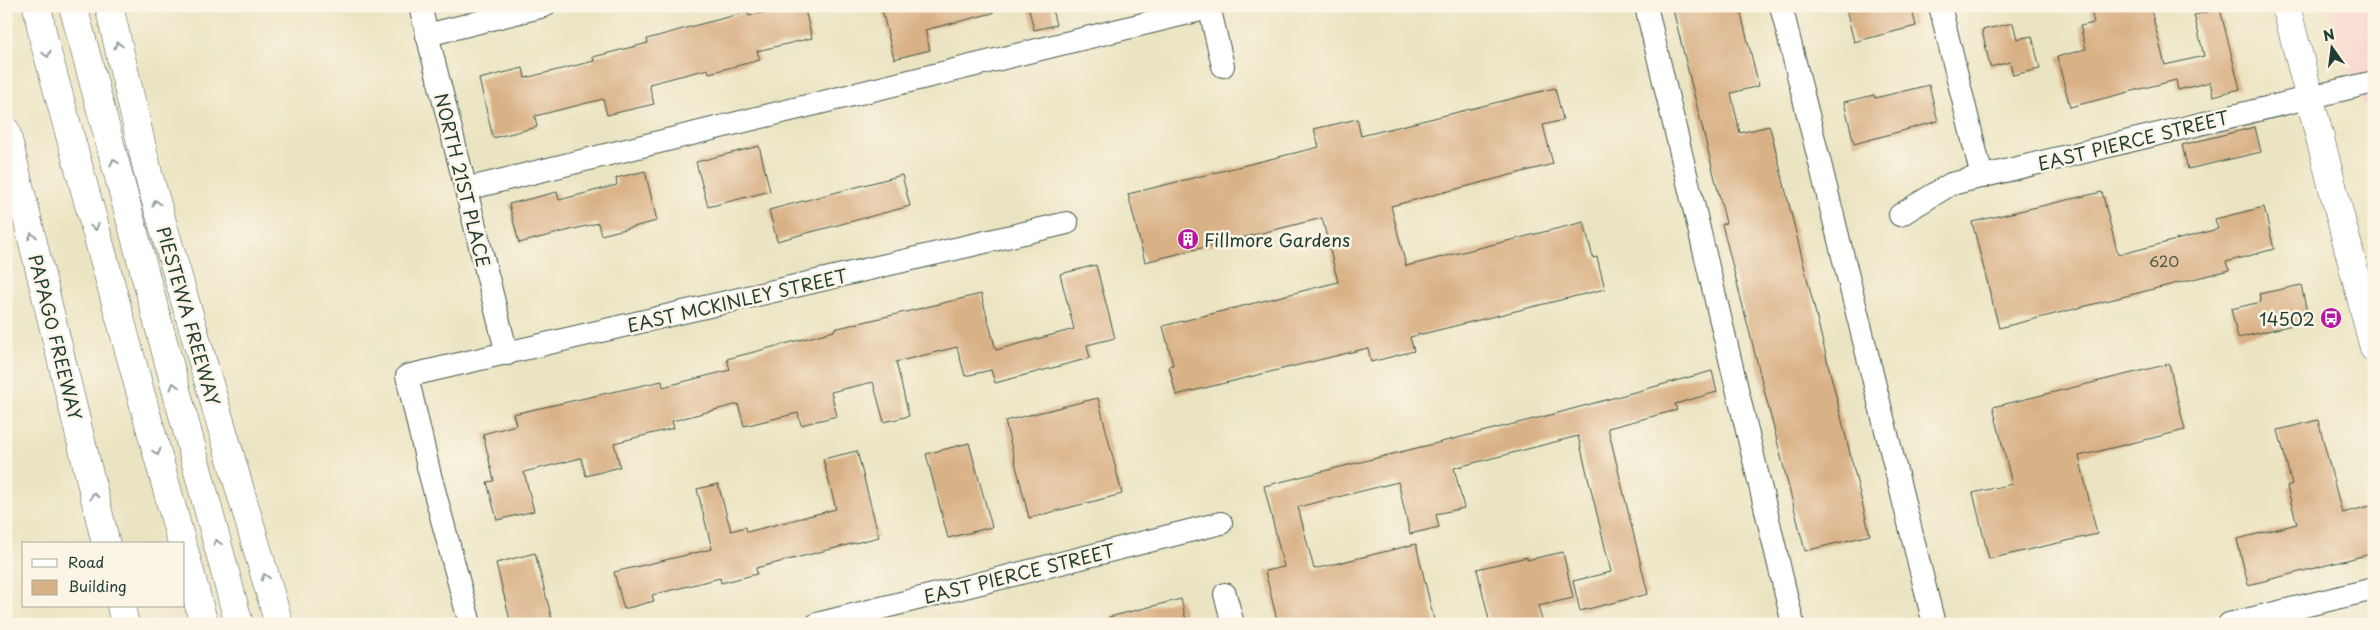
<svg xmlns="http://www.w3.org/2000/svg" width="2380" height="630" viewBox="0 0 2380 630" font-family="'Playpen Sans',sans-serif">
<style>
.built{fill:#f7d1c9}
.building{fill:#d9b186}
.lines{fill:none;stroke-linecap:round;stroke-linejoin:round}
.minor-casing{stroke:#3e5649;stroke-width:24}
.major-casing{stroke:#3e5649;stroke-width:29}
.highway-casing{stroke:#3e5649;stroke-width:29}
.minor{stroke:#fff;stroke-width:22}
.major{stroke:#fff;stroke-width:28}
.highway{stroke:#fff;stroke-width:28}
.oneway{stroke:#8f9e9a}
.labels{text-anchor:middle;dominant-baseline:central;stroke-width:5;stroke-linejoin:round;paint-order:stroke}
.number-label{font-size:15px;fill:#4e5a48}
.street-label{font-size:18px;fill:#1f3d34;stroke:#fcf5e5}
.poi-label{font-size:18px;fill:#1f3d34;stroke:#fcf5e5;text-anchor:start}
</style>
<rect width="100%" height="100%" fill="#fcf5e5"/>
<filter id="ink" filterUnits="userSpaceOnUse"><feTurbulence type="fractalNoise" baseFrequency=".02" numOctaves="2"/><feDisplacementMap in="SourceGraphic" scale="10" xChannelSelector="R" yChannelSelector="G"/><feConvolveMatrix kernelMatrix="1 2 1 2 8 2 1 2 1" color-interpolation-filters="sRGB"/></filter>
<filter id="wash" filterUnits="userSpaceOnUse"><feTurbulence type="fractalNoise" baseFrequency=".0096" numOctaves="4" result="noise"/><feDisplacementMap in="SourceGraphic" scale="20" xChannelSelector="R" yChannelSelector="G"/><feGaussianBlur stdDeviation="1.12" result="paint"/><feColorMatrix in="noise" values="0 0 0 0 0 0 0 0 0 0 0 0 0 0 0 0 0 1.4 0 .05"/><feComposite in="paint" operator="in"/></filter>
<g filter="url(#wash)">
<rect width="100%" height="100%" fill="#ebe4c2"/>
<path class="built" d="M 2328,6 L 2374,6 L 2374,132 L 2331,19 Z"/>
<g id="blocks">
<g class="building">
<path d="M 788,6 L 804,6 L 812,38 L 757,51 L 760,60 L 709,73 L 708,69 L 649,84 L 654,104 L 607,115 L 603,99 L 535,116 L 537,127 L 493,138 L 479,79 L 523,68 L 525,78 L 594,61 L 593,57 L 648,43 L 647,39 L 697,25 L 748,12 L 749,16 Z"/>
<path d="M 881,6 L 992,6 L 993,13 L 925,30 L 930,50 L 894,59 Z"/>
<path d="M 1028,6 L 1051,6 L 1056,25 L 1034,30 Z"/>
<path d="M 1672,6 L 1739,6 L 1759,86 L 1731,93 L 1740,133 L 1769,126 L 1771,131 L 1870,535 L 1805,551 L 1722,224 L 1726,223 Z"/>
<path d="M 1855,6 L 1911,6 L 1916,26 L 1854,42 L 1846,9 Z"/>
<path d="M 2090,6 L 2150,6 L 2165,65 L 2204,56 L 2194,15 L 2220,9 L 2240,89 L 2213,96 L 2210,82 L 2178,90 L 2176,80 L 2070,107 L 2057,57 L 2086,49 L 2080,26 L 2094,23 Z"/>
<path d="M 2013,23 L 2017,39 L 2032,36 L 2040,69 L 2013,75 L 2010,62 L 1990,67 L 1982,30 Z"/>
<path d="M 1929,85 L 1938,121 L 1854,144 L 1844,102 L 1874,95 L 1875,98 Z"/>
<path d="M 1555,88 L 1563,120 L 1543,125 L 1553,164 L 1391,206 L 1406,266 L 1584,222 L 1593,258 L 1597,257 L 1605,289 L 1410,337 L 1414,351 L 1371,362 L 1368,348 L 1176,395 L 1169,366 L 1173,365 L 1163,326 L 1338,282 L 1322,218 L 1145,262 L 1128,194 L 1319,147 L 1314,129 L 1357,119 L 1361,136 Z"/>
<path d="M 2255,127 L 2261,152 L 2188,169 L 2182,145 Z"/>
<path d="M 759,146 L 770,191 L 708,207 L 696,162 Z"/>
<path d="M 645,171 L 657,221 L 601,235 L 598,223 L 519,243 L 509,204 L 557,192 L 559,200 L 617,185 L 616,178 Z"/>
<path d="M 902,175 L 910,206 L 777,241 L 769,210 Z"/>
<path d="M 2102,192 L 2118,255 L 2218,229 L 2215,219 L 2264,207 L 2274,249 L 2226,262 L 2229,270 L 1999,328 L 1972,222 Z"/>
<path d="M 1096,265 L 1115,338 L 1087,345 L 1090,358 L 995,383 L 991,370 L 965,376 L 957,347 L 896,362 L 909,416 L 884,422 L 873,382 L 831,392 L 837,416 L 801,425 L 798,413 L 744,426 L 738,404 L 672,421 L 674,428 L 614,443 L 620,467 L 586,476 L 581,458 L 524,472 L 534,511 L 497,520 L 487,482 L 494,481 L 483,434 L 516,425 L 513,414 L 662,381 L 663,387 L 730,370 L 727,359 L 834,331 L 834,329 L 981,294 L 996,350 L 1074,329 L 1060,274 Z"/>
<path d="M 2301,285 L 2309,321 L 2238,338 L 2231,309 L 2261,302 L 2259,294 Z"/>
<path d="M 2169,364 L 2185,430 L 2079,456 L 2097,534 L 1989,559 L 1973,493 L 2012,484 L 1993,407 Z"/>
<path d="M 1712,371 L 1717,392 L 1675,404 L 1677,410 L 1608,428 L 1648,594 L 1580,611 L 1573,581 L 1611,572 L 1578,436 L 1454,468 L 1464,508 L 1436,514 L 1439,527 L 1410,534 L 1398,482 L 1298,507 L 1314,569 L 1416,544 L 1435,624 L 1278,624 L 1265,571 L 1284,567 L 1264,486 L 1554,414 Z"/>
<path d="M 1098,398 L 1122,494 L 1029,518 L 1005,421 Z"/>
<path d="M 2318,420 L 2342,513 L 2374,505 L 2374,553 L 2248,585 L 2237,539 L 2297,524 L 2287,487 L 2292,485 L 2278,430 Z"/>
<path d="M 969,443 L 992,527 L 948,538 L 926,454 Z"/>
<path d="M 857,451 L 879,537 L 756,568 L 757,574 L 721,583 L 720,578 L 652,595 L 654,601 L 624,609 L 614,572 L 712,549 L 697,489 L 718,484 L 731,531 L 746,527 L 747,532 L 836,509 L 823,459 Z"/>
<path d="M 1563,552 L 1573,598 L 1538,606 L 1543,624 L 1490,624 L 1477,569 L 1527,557 L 1527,560 Z"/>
<path d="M 535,553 L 552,619 L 533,624 L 511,624 L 496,563 Z"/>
<path d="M 1181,599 L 1187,624 L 1110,624 L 1109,617 Z"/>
</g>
</g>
</g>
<g filter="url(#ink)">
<use href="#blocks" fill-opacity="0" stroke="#3e5649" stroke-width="1"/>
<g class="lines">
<g class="minor-casing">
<g id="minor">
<path d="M 420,6 L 507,354"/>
<path d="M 1209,6 L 1223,66"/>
<path d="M 1646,6 L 1793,624"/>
<path d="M 1781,6 L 1933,620"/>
<path d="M 1940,6 L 1982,177"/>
<path d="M 427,35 L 544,6"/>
<path d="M 466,189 L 1209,8"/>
<path d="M 1900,215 L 1951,184 L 2374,82"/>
<path d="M 1225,594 L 1233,624"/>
<path d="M 470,624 L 429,471 L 407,376 L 1067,223"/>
<path d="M 817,624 L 1221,523"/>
<path d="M 2229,624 L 2374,589"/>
</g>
</g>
<g class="major-casing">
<path id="major" d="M 2286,6 L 2374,348"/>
</g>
<g class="highway-casing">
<g id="highway">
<path d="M 37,6 L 44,41 L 182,544"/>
<path d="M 73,6 L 239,624"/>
<path d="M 109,6 L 149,177 L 279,624"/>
<path d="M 6,131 L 106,544"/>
<path d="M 184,550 L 204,624"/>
<path d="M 121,606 L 125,624"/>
</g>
</g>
<use href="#minor" class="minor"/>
<use href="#major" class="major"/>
<use href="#highway" class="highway"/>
</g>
<defs><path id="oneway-chevron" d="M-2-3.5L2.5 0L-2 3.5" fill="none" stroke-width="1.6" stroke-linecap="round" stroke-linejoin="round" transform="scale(1.25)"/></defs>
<g class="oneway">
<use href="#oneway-chevron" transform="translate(118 45) rotate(-103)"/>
<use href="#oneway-chevron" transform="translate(47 54) rotate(75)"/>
<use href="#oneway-chevron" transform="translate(114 162) rotate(-105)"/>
<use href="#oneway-chevron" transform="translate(156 203) rotate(-106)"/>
<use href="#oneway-chevron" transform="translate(95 227) rotate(75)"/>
<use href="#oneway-chevron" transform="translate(32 236) rotate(-104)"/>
<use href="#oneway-chevron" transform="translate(174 386) rotate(-105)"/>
<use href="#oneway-chevron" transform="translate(157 452) rotate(75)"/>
<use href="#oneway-chevron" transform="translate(94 496) rotate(-104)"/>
<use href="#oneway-chevron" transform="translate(217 543) rotate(-105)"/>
<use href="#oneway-chevron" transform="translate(265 577) rotate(-106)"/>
</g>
</g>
<defs>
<g id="building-disc" transform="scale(1.125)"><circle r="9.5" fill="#b5179e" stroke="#fcf5e5"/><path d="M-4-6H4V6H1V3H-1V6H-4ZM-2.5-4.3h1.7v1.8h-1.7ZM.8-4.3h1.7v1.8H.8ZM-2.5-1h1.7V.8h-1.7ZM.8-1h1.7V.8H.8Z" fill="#fff"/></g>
<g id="bus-disc" transform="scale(1.125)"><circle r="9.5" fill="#b5179e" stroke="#fcf5e5"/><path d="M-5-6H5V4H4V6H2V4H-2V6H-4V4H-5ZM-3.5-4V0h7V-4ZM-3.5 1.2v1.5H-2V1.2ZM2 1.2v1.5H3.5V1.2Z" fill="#fff"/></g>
</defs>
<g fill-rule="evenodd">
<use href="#building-disc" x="1188" y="239"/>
<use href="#bus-disc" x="2331" y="318"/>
</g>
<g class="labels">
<g class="number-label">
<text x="2164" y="260">620</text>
</g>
<g class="street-label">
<text transform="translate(2133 140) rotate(-14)">EAST PIERCE STREET</text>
<text transform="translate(463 180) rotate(76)">NORTH 21ST PLACE</text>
<text transform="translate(737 300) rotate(-13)">EAST MCKINLEY STREET</text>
<text transform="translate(189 316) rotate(74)">PIESTEWA FREEWAY</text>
<text transform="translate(56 337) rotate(76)">PAPAGO FREEWAY</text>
<text transform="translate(1019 573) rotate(-14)">EAST PIERCE STREET</text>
</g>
<g class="poi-label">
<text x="1204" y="239">Fillmore Gardens</text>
<text x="2315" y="318" text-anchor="end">14502</text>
</g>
</g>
<rect width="2380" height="630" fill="none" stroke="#fcf5e5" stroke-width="25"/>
<rect x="22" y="542" width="162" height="65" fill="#fcf5e5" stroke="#a4ab9e"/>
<rect x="32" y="559" width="25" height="8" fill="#ffffff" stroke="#a4ab9e"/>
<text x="68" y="568" font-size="15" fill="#1f3d34">Road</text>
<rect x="32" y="580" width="25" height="15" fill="#d9b186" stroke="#a4ab9e"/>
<text x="68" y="592" font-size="15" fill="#1f3d34">Building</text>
<g transform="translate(2332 48) rotate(346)" stroke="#fcf5e5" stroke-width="4" paint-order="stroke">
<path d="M0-4L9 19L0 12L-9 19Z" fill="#1f3d34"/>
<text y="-8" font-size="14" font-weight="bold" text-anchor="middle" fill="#1f3d34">N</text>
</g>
</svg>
